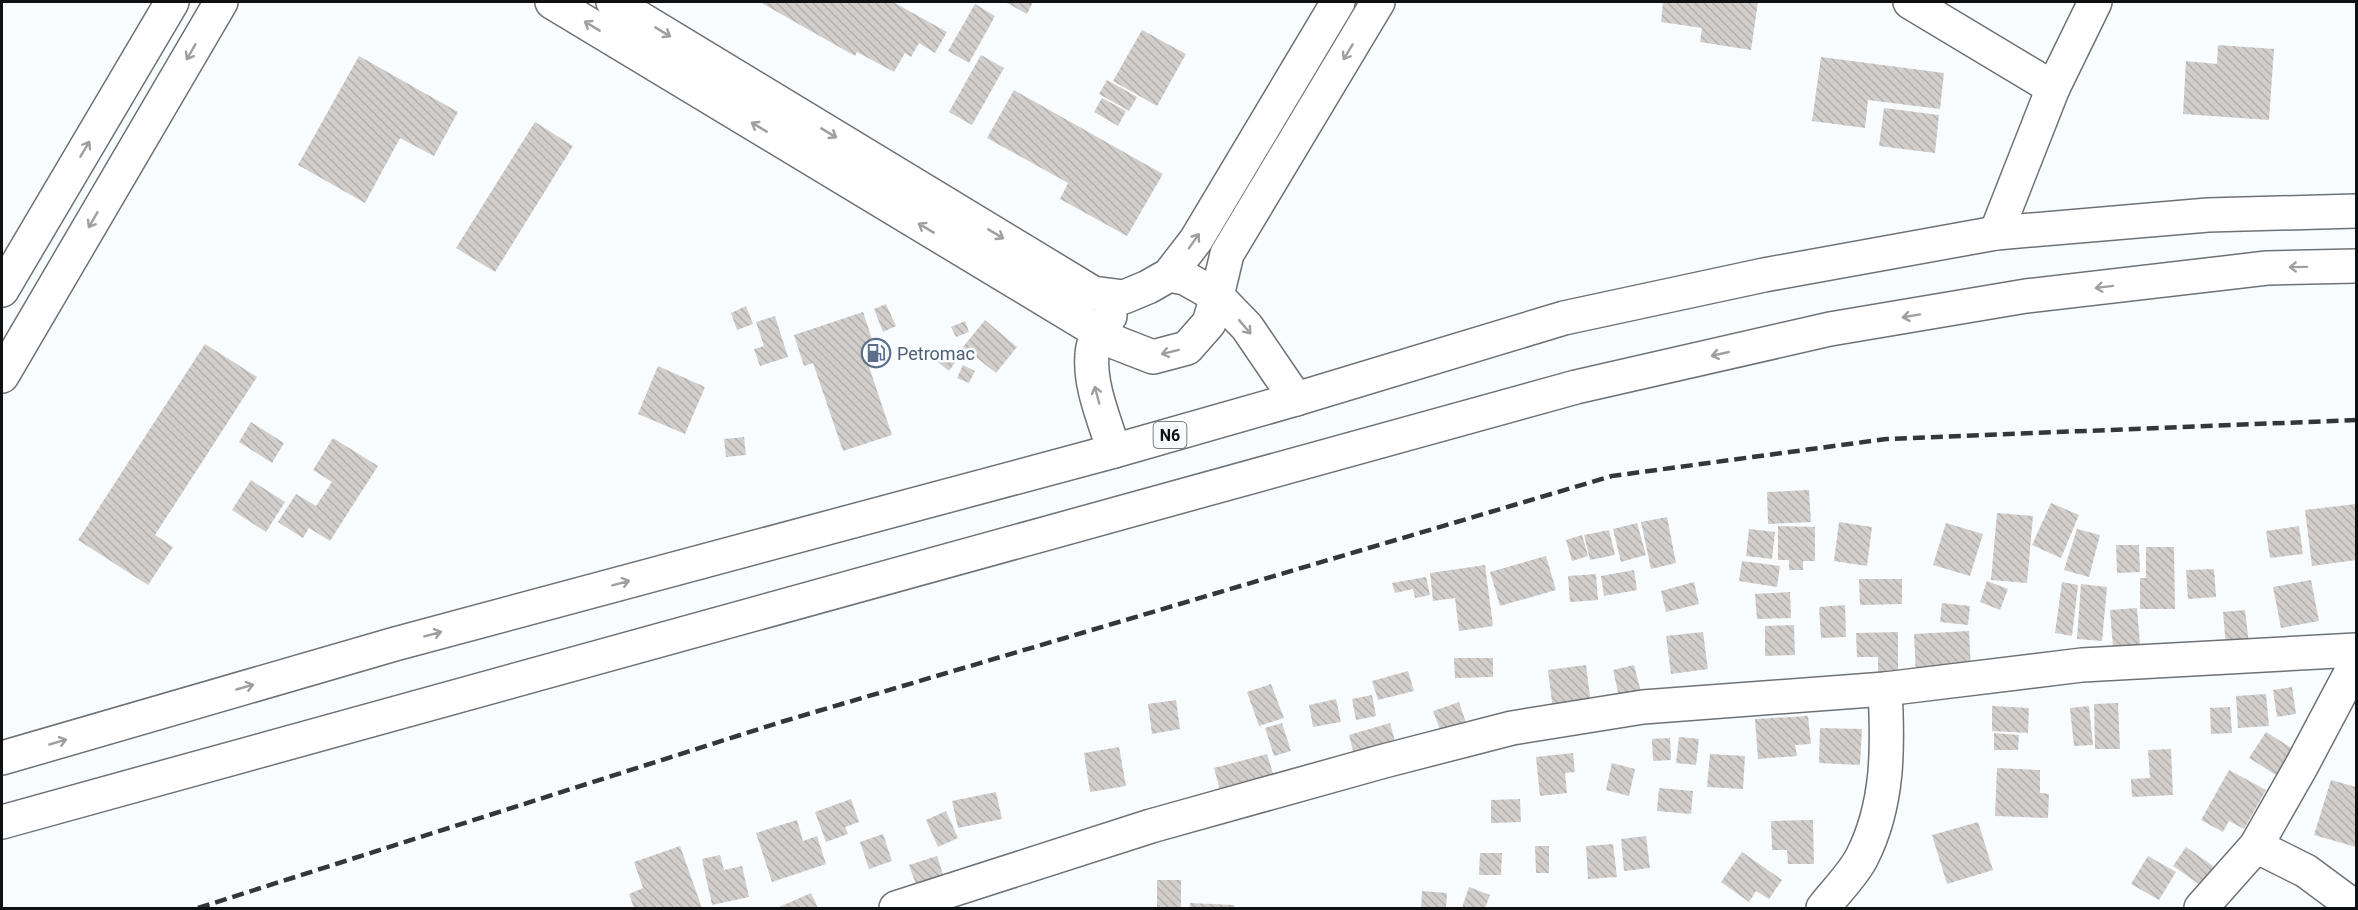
<svg xmlns="http://www.w3.org/2000/svg" width="2358" height="910" viewBox="0 0 2358 910" font-family="Roboto,sans-serif">
<style>
.building{fill:url(#building-back-hatch)}
.lines{fill:none;stroke-linecap:round;stroke-linejoin:round}
.minor-casing{stroke:#6f7275;stroke-width:36}
.trunk-casing{stroke:#6f7275;stroke-width:36}
.minor{stroke:#fff;stroke-width:33}
.trunk{stroke:#fff;stroke-width:33}
.rail{stroke:#343637;stroke-width:4.5;stroke-dasharray:12 6;stroke-linecap:butt}
.oneway{stroke:#9f9fa0}
.labels{text-anchor:middle;dominant-baseline:central;stroke-width:5;stroke-linejoin:round;paint-order:stroke}
.shield{fill:#f8fcff;stroke:#555758;stroke-width:1.5}
.shield-label{font-size:16px;font-weight:bold;fill:#0f1011}
.service-label{font-size:18px;fill:#4e5e75;stroke:#f8fcff;text-anchor:start}
</style>
<defs>
<pattern id="building-back-hatch" width="6" height="6" patternUnits="userSpaceOnUse" patternTransform="scale(1.5)"><rect width="6" height="6" fill="#d2cecb"/><path d="M-1 5l2 2M0 0l6 6M5-1l2 2" fill="none" stroke="#b3b0ad"/></pattern>
</defs>
<rect width="100%" height="100%" fill="#f8fcff"/>
<g class="building">
<path d="M 760,2 L 893,2 L 947,32 L 935,53 L 919,43 L 911,57 L 905,53 L 894,72 L 857,52 L 855,56 Z"/>
<path d="M 1005,2 L 1033,2 L 1027,14 Z"/>
<path d="M 1663,2 L 1758,2 L 1751,50 L 1700,42 L 1702,28 L 1661,22 Z"/>
<path d="M 975,4 L 995,16 L 969,63 L 948,51 Z"/>
<path d="M 1142,30 L 1186,54 L 1157,106 L 1113,81 Z"/>
<path d="M 2218,45 L 2274,49 L 2269,120 L 2183,114 L 2186,61 L 2217,64 Z"/>
<path d="M 981,55 L 1004,68 L 972,125 L 949,112 Z"/>
<path d="M 359,56 L 458,112 L 434,156 L 400,138 L 365,203 L 298,165 Z"/>
<path d="M 1821,57 L 1944,73 L 1940,109 L 1868,100 L 1865,128 L 1812,121 Z"/>
<path d="M 1107,80 L 1137,97 L 1129,111 L 1099,94 Z"/>
<path d="M 1014,90 L 1163,174 L 1127,236 L 1060,199 L 1068,183 L 987,138 Z"/>
<path d="M 1102,98 L 1126,111 L 1118,126 L 1094,112 Z"/>
<path d="M 1884,108 L 1939,115 L 1935,153 L 1879,146 Z"/>
<path d="M 535,122 L 573,146 L 495,272 L 456,248 Z"/>
<path d="M 886,304 L 896,326 L 883,332 L 874,309 Z"/>
<path d="M 746,306 L 753,324 L 737,330 L 731,313 Z"/>
<path d="M 863,312 L 873,342 L 862,346 L 892,435 L 843,451 L 813,363 L 804,366 L 794,335 Z"/>
<path d="M 775,316 L 788,357 L 760,366 L 754,349 L 764,346 L 756,322 Z"/>
<path d="M 985,320 L 1017,347 L 996,373 L 963,347 Z"/>
<path d="M 965,321 L 969,332 L 956,337 L 951,327 Z"/>
<path d="M 205,344 L 257,377 L 155,535 L 173,547 L 148,585 L 78,540 Z"/>
<path d="M 945,352 L 956,361 L 949,371 L 937,361 Z"/>
<path d="M 963,365 L 975,371 L 969,383 L 957,378 Z"/>
<path d="M 658,366 L 705,387 L 685,434 L 638,414 Z"/>
<path d="M 251,422 L 284,443 L 272,463 L 239,442 Z"/>
<path d="M 744,437 L 746,455 L 726,457 L 724,439 Z"/>
<path d="M 333,438 L 378,466 L 330,541 L 309,528 L 303,538 L 278,522 L 296,494 L 316,506 L 332,482 L 313,470 Z"/>
<path d="M 251,480 L 285,502 L 266,532 L 232,510 Z"/>
<path d="M 1809,490 L 1811,522 L 1768,524 L 1767,492 Z"/>
<path d="M 2051,503 L 2079,515 L 2061,558 L 2032,545 Z"/>
<path d="M 2356,504 L 2356,560 L 2312,566 L 2305,510 Z"/>
<path d="M 1997,513 L 2033,516 L 2027,583 L 1991,580 Z"/>
<path d="M 1667,517 L 1676,563 L 1651,569 L 1641,522 Z"/>
<path d="M 1839,522 L 1872,527 L 1867,566 L 1834,561 Z"/>
<path d="M 1637,523 L 1646,555 L 1621,562 L 1613,529 Z"/>
<path d="M 1946,523 L 1983,534 L 1970,576 L 1933,565 Z"/>
<path d="M 1778,526 L 1815,527 L 1815,561 L 1803,561 L 1803,570 L 1789,570 L 1789,560 L 1778,560 Z"/>
<path d="M 2299,526 L 2303,554 L 2270,558 L 2266,531 Z"/>
<path d="M 1749,529 L 1775,532 L 1772,559 L 1746,556 Z"/>
<path d="M 2077,529 L 2100,535 L 2089,577 L 2064,570 Z"/>
<path d="M 1609,530 L 1615,555 L 1590,560 L 1584,535 Z"/>
<path d="M 1582,535 L 1588,556 L 1572,561 L 1566,540 Z"/>
<path d="M 2116,545 L 2139,545 L 2140,572 L 2117,573 Z"/>
<path d="M 2146,547 L 2174,547 L 2175,609 L 2140,609 L 2140,578 L 2146,578 Z"/>
<path d="M 1546,556 L 1556,590 L 1500,606 L 1490,572 Z"/>
<path d="M 1742,561 L 1780,566 L 1777,587 L 1739,581 Z"/>
<path d="M 1485,565 L 1493,626 L 1459,631 L 1455,598 L 1433,601 L 1430,573 Z"/>
<path d="M 2214,569 L 2216,597 L 2188,599 L 2186,570 Z"/>
<path d="M 1634,570 L 1637,590 L 1604,596 L 1601,576 Z"/>
<path d="M 1596,574 L 1598,600 L 1570,602 L 1568,576 Z"/>
<path d="M 1426,577 L 1430,595 L 1415,598 L 1413,589 L 1395,593 L 1392,583 Z"/>
<path d="M 1859,579 L 1902,579 L 1902,604 L 1860,605 Z"/>
<path d="M 2311,580 L 2319,621 L 2281,628 L 2273,587 Z"/>
<path d="M 1987,581 L 2008,589 L 2000,610 L 1980,602 Z"/>
<path d="M 1694,582 L 1699,604 L 1666,612 L 1661,591 Z"/>
<path d="M 2062,582 L 2078,585 L 2072,636 L 2055,633 Z"/>
<path d="M 2081,584 L 2107,587 L 2102,641 L 2077,639 Z"/>
<path d="M 1790,592 L 1791,618 L 1757,619 L 1755,594 Z"/>
<path d="M 1942,603 L 1970,606 L 1968,625 L 1940,622 Z"/>
<path d="M 1845,605 L 1846,637 L 1821,638 L 1819,607 Z"/>
<path d="M 2137,608 L 2140,645 L 2113,648 L 2110,610 Z"/>
<path d="M 2245,610 L 2249,644 L 2226,646 L 2223,612 Z"/>
<path d="M 1794,625 L 1795,655 L 1765,656 L 1765,626 Z"/>
<path d="M 1969,631 L 1971,671 L 1916,675 L 1914,634 Z"/>
<path d="M 1703,632 L 1708,669 L 1671,674 L 1666,636 Z"/>
<path d="M 1898,632 L 1898,672 L 1878,673 L 1878,657 L 1857,657 L 1856,633 Z"/>
<path d="M 1454,658 L 1493,658 L 1493,677 L 1455,678 Z"/>
<path d="M 1586,665 L 1591,705 L 1553,710 L 1548,670 Z"/>
<path d="M 1634,665 L 1642,696 L 1620,701 L 1613,670 Z"/>
<path d="M 1408,671 L 1414,691 L 1378,700 L 1372,681 Z"/>
<path d="M 1271,684 L 1284,718 L 1259,726 L 1247,692 Z"/>
<path d="M 2292,687 L 2296,714 L 2277,717 L 2273,690 Z"/>
<path d="M 2266,694 L 2269,726 L 2238,728 L 2236,696 Z"/>
<path d="M 1372,695 L 1376,716 L 1356,720 L 1352,699 Z"/>
<path d="M 1336,699 L 1341,722 L 1313,727 L 1309,705 Z"/>
<path d="M 1176,700 L 1180,729 L 1152,734 L 1148,704 Z"/>
<path d="M 1459,702 L 1467,726 L 1442,735 L 1433,711 Z"/>
<path d="M 2118,703 L 2120,749 L 2095,749 L 2094,704 Z"/>
<path d="M 1992,706 L 2029,708 L 2028,733 L 1992,731 Z"/>
<path d="M 2089,706 L 2093,745 L 2074,746 L 2070,708 Z"/>
<path d="M 2230,707 L 2232,733 L 2211,734 L 2210,708 Z"/>
<path d="M 1808,716 L 1811,744 L 1795,745 L 1797,756 L 1758,759 L 1755,719 Z"/>
<path d="M 1282,723 L 1291,751 L 1274,756 L 1265,728 Z"/>
<path d="M 1390,723 L 1398,752 L 1356,763 L 1349,735 Z"/>
<path d="M 1820,728 L 1862,729 L 1860,765 L 1819,763 Z"/>
<path d="M 2266,732 L 2293,749 L 2276,775 L 2249,758 Z"/>
<path d="M 1994,733 L 2019,735 L 2018,750 L 1994,750 Z"/>
<path d="M 1679,737 L 1699,739 L 1696,765 L 1676,763 Z"/>
<path d="M 1670,738 L 1671,760 L 1653,761 L 1652,739 Z"/>
<path d="M 1119,747 L 1126,786 L 1090,792 L 1084,753 Z"/>
<path d="M 2171,749 L 2173,795 L 2132,797 L 2131,779 L 2150,778 L 2148,750 Z"/>
<path d="M 1573,753 L 1575,772 L 1565,773 L 1567,793 L 1540,796 L 1536,757 Z"/>
<path d="M 1267,754 L 1275,780 L 1221,794 L 1214,768 Z"/>
<path d="M 1710,754 L 1745,756 L 1743,789 L 1707,787 Z"/>
<path d="M 1612,763 L 1635,769 L 1629,796 L 1606,790 Z"/>
<path d="M 1997,768 L 2040,770 L 2040,793 L 2049,794 L 2048,818 L 1995,816 Z"/>
<path d="M 2229,770 L 2266,790 L 2244,829 L 2229,821 L 2223,832 L 2201,820 Z"/>
<path d="M 2331,780 L 2356,787 L 2356,847 L 2314,835 Z"/>
<path d="M 1659,788 L 1693,791 L 1691,814 L 1657,811 Z"/>
<path d="M 996,792 L 1002,819 L 958,828 L 952,801 Z"/>
<path d="M 851,799 L 859,822 L 845,827 L 848,834 L 826,842 L 815,812 Z"/>
<path d="M 1520,799 L 1521,822 L 1491,823 L 1491,800 Z"/>
<path d="M 946,811 L 958,838 L 938,847 L 926,820 Z"/>
<path d="M 797,820 L 803,841 L 817,836 L 826,864 L 772,882 L 756,833 Z"/>
<path d="M 1813,820 L 1814,864 L 1788,864 L 1787,850 L 1772,850 L 1771,821 Z"/>
<path d="M 1978,822 L 1993,870 L 1947,884 L 1932,835 Z"/>
<path d="M 883,834 L 892,861 L 869,869 L 860,842 Z"/>
<path d="M 1646,836 L 1650,868 L 1624,871 L 1621,839 Z"/>
<path d="M 1613,844 L 1617,877 L 1588,879 L 1586,846 Z"/>
<path d="M 680,846 L 702,908 L 634,908 L 629,894 L 643,888 L 634,862 Z"/>
<path d="M 1535,846 L 1549,846 L 1549,873 L 1536,873 Z"/>
<path d="M 2186,847 L 2219,870 L 2206,889 L 2173,866 Z"/>
<path d="M 1742,852 L 1782,880 L 1769,899 L 1756,891 L 1749,902 L 1721,882 Z"/>
<path d="M 1480,853 L 1502,853 L 1501,875 L 1479,875 Z"/>
<path d="M 720,855 L 724,870 L 742,866 L 749,897 L 712,905 L 702,859 Z"/>
<path d="M 937,856 L 948,890 L 921,899 L 909,865 Z"/>
<path d="M 2148,856 L 2176,872 L 2159,900 L 2131,884 Z"/>
<rect x="1157" y="880" width="24" height="28"/>
<path d="M 1469,887 L 1490,895 L 1485,908 L 1462,908 Z"/>
<path d="M 1422,891 L 1447,893 L 1446,908 L 1421,908 Z"/>
<path d="M 811,893 L 818,908 L 777,908 Z"/>
<path d="M 1190,903 L 1234,905 L 1234,908 L 1190,908 Z"/>
</g>
<g class="lines">
<g class="minor-casing">
<g id="minor">
<path d="M 552,2 L 1117,343 L 1153,357 L 1187,348 L 1209,323 L 1217,296 L 1185,278 L 1169,275"/>
<path d="M 613,2 L 1093,293 L 1124,297 L 1148,287 L 1169,275 L 1196,240 L 1338,2"/>
<path d="M 1910,2 L 2053,88"/>
<path d="M 1996,233 L 2053,88 L 2095,2"/>
<path d="M 2,290 L 172,2"/>
<path d="M 1110,316 C 1102,327 1093,339 1092,354 C 1089,386 1105,421 1114,451"/>
<path d="M 2,376 L 221,2"/>
<path d="M 1296,399 L 1247,327 L 1217,296 L 1227,254 L 1378,2"/>
<path d="M 2256,846 L 2306,871 L 2356,908"/>
<path d="M 896,908 L 1151,826 L 1384,761 L 1512,728 L 1643,707 L 1885,689 L 2082,665 L 2356,650"/>
<path d="M 1823,908 C 1835,892 1853,875 1862,857 C 1889,804 1888,746 1885,689"/>
<path d="M 2201,908 L 2256,846 L 2302,765 L 2356,663"/>
</g>
</g>
<g class="trunk-casing">
<g id="trunk">
<path d="M 2,758 L 395,644 L 1114,451 L 1296,399 L 1564,318 L 1764,275 L 1996,233 L 2208,215 L 2356,211"/>
<path d="M 2,822 L 1576,387 L 1830,329 L 2026,296 L 2267,268 L 2356,266"/>
</g>
</g>
<use href="#minor" class="minor"/>
<use href="#trunk" class="trunk"/>
<path class="rail" d="M 198,908 L 781,722 L 1612,476 L 1886,439 L 2356,420"/>
</g>
<defs><path id="oneway-shaft" d="M-6 0H5M1.5-3L5.5 0L1.5 3" fill="none" stroke-width="1.6" stroke-linecap="round" stroke-linejoin="round" transform="scale(1.5)"/></defs>
<g class="oneway">
<use href="#oneway-shaft" transform="translate(592 26) rotate(-149)"/>
<use href="#oneway-shaft" transform="translate(663 32) rotate(31)"/>
<use href="#oneway-shaft" transform="translate(191 52) rotate(120)"/>
<use href="#oneway-shaft" transform="translate(1348 52) rotate(121)"/>
<use href="#oneway-shaft" transform="translate(759 127) rotate(-149)"/>
<use href="#oneway-shaft" transform="translate(829 133) rotate(31)"/>
<use href="#oneway-shaft" transform="translate(85 149) rotate(-59)"/>
<use href="#oneway-shaft" transform="translate(93 220) rotate(120)"/>
<use href="#oneway-shaft" transform="translate(926 228) rotate(-149)"/>
<use href="#oneway-shaft" transform="translate(996 234) rotate(31)"/>
<use href="#oneway-shaft" transform="translate(1194 241) rotate(-55)"/>
<use href="#oneway-shaft" transform="translate(2298 267) rotate(179)"/>
<use href="#oneway-shaft" transform="translate(2104 287) rotate(173)"/>
<use href="#oneway-shaft" transform="translate(1911 316) rotate(170)"/>
<use href="#oneway-shaft" transform="translate(1245 327) rotate(50)"/>
<use href="#oneway-shaft" transform="translate(1170 352) rotate(166)"/>
<use href="#oneway-shaft" transform="translate(1720 354) rotate(167)"/>
<use href="#oneway-shaft" transform="translate(1097 395) rotate(-105)"/>
<use href="#oneway-shaft" transform="translate(621 583) rotate(-15)"/>
<use href="#oneway-shaft" transform="translate(433 634) rotate(-15)"/>
<use href="#oneway-shaft" transform="translate(245 687) rotate(-16)"/>
<use href="#oneway-shaft" transform="translate(58 742) rotate(-16)"/>
</g>
<defs>
<g id="fuel-ring" transform="scale(1.5)"><circle r="9.5" fill="#f8fcff" stroke="#5c6f8a" stroke-width="1.5"/><path d="M-5.5-6h7V0h2V4h1.3V-2.5L3-4.5l.8-.8L6-3V5H2.5V1h-1V6h-7ZM-4.2-4.7v3.2H.2V-4.7Z" fill="#5c6f8a"/></g>
</defs>
<g fill-rule="evenodd">
<use href="#fuel-ring" x="876" y="353"/>
</g>
<g class="labels">
<rect class="shield" x="1153.5" y="422" width="33" height="26" rx="4.5"/>
<g class="shield-label">
<text x="1170" y="435">N6</text>
</g>
<g class="service-label">
<text x="897" y="353">Petromac</text>
</g>
</g>
<rect width="2358" height="910" fill="none" stroke="#0f1011" stroke-width="6"/>
</svg>
